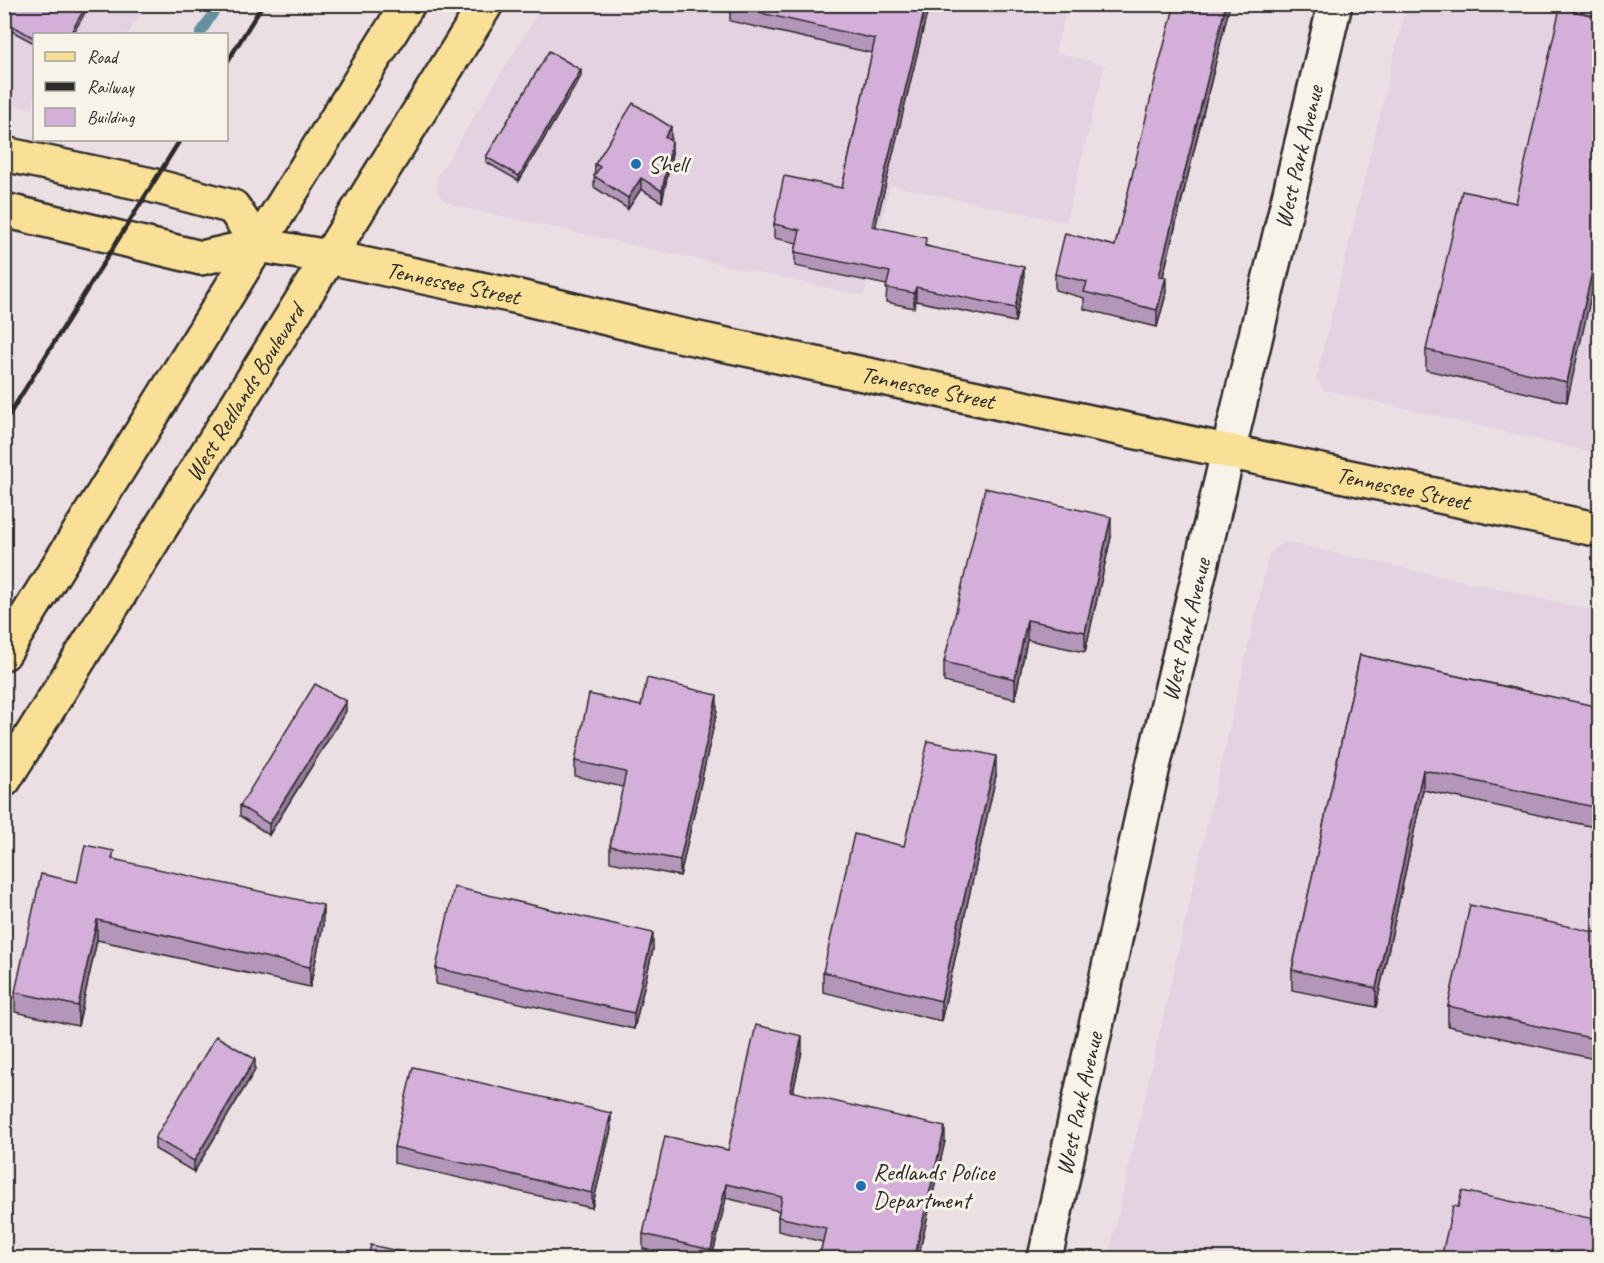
<svg xmlns="http://www.w3.org/2000/svg" width="1604" height="1263" viewBox="0 0 1604 1263" font-family="Caveat,sans-serif">
<style>
.built{fill:#e4d1e1}
.lines{fill:none;stroke-linecap:round;stroke-linejoin:round}
.stream{stroke:#6690a1;stroke-width:10}
.minor-casing{stroke:#2b2b2b;stroke-width:38}
.major-casing{stroke:#2b2b2b;stroke-width:38}
.minor{stroke:#f7f3e8;stroke-width:33}
.major{stroke:#fadf96;stroke-width:33}
.rail{stroke:#2b2b2b;stroke-width:4.5}
.wall{fill:#b596bb;stroke:#2b2b2b;stroke-width:1.5}
.shaded-wall{fill:#947a98;stroke:#2b2b2b;stroke-width:1.5}
.building{fill:#d3afd9;stroke:#2b2b2b;stroke-width:1.5}
.poi-dot{fill:#1f6fb2;stroke:#f7f3e8;stroke-width:2}
.labels{text-anchor:middle;dominant-baseline:central;stroke-width:6;stroke-linejoin:round;paint-order:stroke}
.street-label{font-size:24px;fill:#2b2b2b;stroke:#f7f3e8}
.poi-label{font-size:24px;fill:#2b2b2b;stroke:#f7f3e8;text-anchor:start}
</style>
<rect width="100%" height="100%" fill="#ecdfe4"/>
<filter id="ink" filterUnits="userSpaceOnUse"><feTurbulence type="fractalNoise" baseFrequency=".0167" numOctaves="2"/><feDisplacementMap in="SourceGraphic" scale="12" xChannelSelector="R" yChannelSelector="G"/><feConvolveMatrix kernelMatrix="1 2 1 2 8 2 1 2 1" color-interpolation-filters="sRGB"/></filter>
<g filter="url(#ink)">
<g class="built">
<path d="M 5,5 L 146,5 L 128,34 L 34,34 L 34,110 L 5,103 Z"/>
<path d="M 543,5 L 1068,5 L 1055,52 L 1105,65 L 1066,222 L 890,185 L 864,296 L 456,206 L 443,200 L 437,190 L 437,177 Z"/>
<path d="M 1406,5 L 1599,5 L 1599,454 L 1325,390 L 1316,380 Z"/>
<path d="M 1286,542 L 1599,611 L 1599,1258 L 1108,1258 L 1269,555 L 1274,548 Z"/>
</g>
<g class="lines">
<g class="stream">
<path d="M 200,34 L 219,4"/>
<path d="M 4,357 L 7,353"/>
</g>
<g class="minor-casing">
<g id="minor">
<path id="s1" d="M 1045,1258 L 1152,771 L 1335,4"/>
</g>
</g>
<g class="major-casing">
<g id="major">
<path d="M 4,154 L 151,185 L 233,207 L 258,245"/>
<path id="s2" d="M 4,210 L 201,258 L 258,245 L 329,257 L 519,297 L 665,332 L 1600,530"/>
<path d="M 4,653 L 408,4"/>
<path id="s3" d="M 4,780 L 486,4"/>
</g>
</g>
<use href="#minor" class="minor"/>
<use href="#major" class="major"/>
<g class="rail">
<path d="M 226,64 L 263,4"/>
<path d="M 4,423 L 180,140"/>
</g>
</g>
<g class="wall">
<path d="M 4,4 L 34,34 L 34,43 L 4,27 Z"/>
<path d="M 927,4 L 927,13 L 875,227 L 1024,281 L 1015,322 L 916,301 L 914,308 L 886,302 L 887,285 L 795,266 L 795,252 L 797,243 L 774,238 L 774,224 L 842,188 L 872,53 L 730,21 L 730,6 Z"/>
<path d="M 1175,4 L 1230,4 L 1163,277 L 1166,294 L 1157,327 L 1084,309 L 1084,298 L 1055,290 L 1055,274 L 1115,246 Z"/>
<path d="M 1599,17 L 1567,402 L 1426,370 L 1426,350 L 1516,203 Z"/>
<path d="M 581,76 L 519,181 L 486,162 L 486,157 Z"/>
<path d="M 671,138 L 670,140 L 672,153 L 662,202 L 641,189 L 628,209 L 594,187 L 595,164 Z"/>
<path d="M 1111,537 L 1085,652 L 1027,640 L 1015,699 L 944,682 L 944,662 Z"/>
<path d="M 1360,655 L 1599,707 L 1599,828 L 1423,790 L 1376,1007 L 1292,990 L 1292,970 Z"/>
<path d="M 641,706 L 717,711 L 680,876 L 610,862 L 610,846 L 623,787 L 575,776 L 575,761 Z"/>
<path d="M 346,711 L 269,835 L 240,816 L 240,806 Z"/>
<path d="M 996,776 L 941,1021 L 823,992 L 823,972 L 904,846 Z"/>
<path d="M 114,859 L 323,925 L 310,987 L 97,940 L 78,1026 L 15,1012 L 15,992 L 77,882 Z"/>
<path d="M 1599,933 L 1599,1060 L 1448,1026 L 1448,1006 Z"/>
<path d="M 653,949 L 634,1029 L 436,984 L 436,968 Z"/>
<path d="M 802,1051 L 793,1092 L 945,1141 L 918,1258 L 819,1258 L 823,1242 L 778,1231 L 778,1217 L 779,1211 L 726,1198 L 712,1258 L 687,1258 L 643,1249 L 643,1234 L 728,1150 Z"/>
<path d="M 255,1070 L 194,1172 L 155,1149 L 155,1138 Z"/>
<path d="M 611,1129 L 592,1208 L 394,1163 L 394,1147 Z"/>
</g>
<g class="shaded-wall">
<path d="M 87,4 L 90,4 L 73,34 L 70,34 Z"/>
<path d="M 926,4 L 927,4 L 927,13 L 872,241 L 872,226 Z"/>
<path d="M 1226,4 L 1230,4 L 1159,292 L 1159,276 Z"/>
<path d="M 581,70 L 581,76 L 519,181 L 519,176 Z"/>
<path d="M 671,127 L 671,138 L 665,148 L 665,137 Z"/>
<path d="M 672,142 L 672,153 L 662,202 L 662,191 Z"/>
<path d="M 641,178 L 641,189 L 628,209 L 628,198 Z"/>
<path d="M 1599,241 L 1599,261 L 1567,402 L 1567,382 Z"/>
<path d="M 1024,267 L 1024,281 L 1015,322 L 1015,308 Z"/>
<path d="M 1166,277 L 1166,294 L 1157,327 L 1157,310 Z"/>
<path d="M 916,287 L 916,301 L 914,308 L 914,293 Z"/>
<path d="M 1111,517 L 1111,537 L 1085,652 L 1085,632 Z"/>
<path d="M 1027,620 L 1027,640 L 1015,699 L 1015,679 Z"/>
<path d="M 717,695 L 717,711 L 680,876 L 680,860 Z"/>
<path d="M 346,701 L 346,711 L 269,835 L 269,824 Z"/>
<path d="M 996,756 L 996,776 L 941,1021 L 941,1001 Z"/>
<path d="M 1423,770 L 1423,790 L 1376,1007 L 1376,988 Z"/>
<path d="M 323,905 L 323,925 L 310,987 L 310,967 Z"/>
<path d="M 97,920 L 97,940 L 78,1026 L 78,1006 Z"/>
<path d="M 653,933 L 653,949 L 634,1029 L 634,1013 Z"/>
<path d="M 802,1036 L 802,1051 L 790,1105 L 790,1091 Z"/>
<path d="M 255,1059 L 255,1070 L 194,1172 L 194,1161 Z"/>
<path d="M 611,1113 L 611,1129 L 592,1208 L 592,1193 Z"/>
<path d="M 945,1127 L 945,1141 L 918,1258 L 914,1258 Z"/>
<path d="M 726,1184 L 726,1198 L 712,1258 L 711,1258 L 711,1250 Z"/>
</g>
<g class="building">
<path d="M 4,4 L 87,4 L 70,34 L 34,34 L 34,38 L 4,21 Z"/>
<path d="M 730,4 L 926,4 L 872,226 L 926,238 L 925,246 L 1024,267 L 1015,308 L 916,287 L 914,293 L 886,288 L 890,272 L 795,252 L 800,230 L 774,224 L 784,176 L 842,188 L 875,39 L 730,6 Z"/>
<path d="M 1175,4 L 1226,4 L 1159,276 L 1166,277 L 1157,310 L 1084,292 L 1087,282 L 1055,274 L 1065,233 L 1115,246 L 1159,64 Z"/>
<path d="M 1560,8 L 1599,17 L 1599,241 L 1567,382 L 1426,350 L 1462,191 L 1516,203 Z"/>
<path d="M 549,51 L 581,70 L 519,176 L 486,157 Z"/>
<path d="M 633,103 L 671,127 L 665,137 L 672,142 L 662,191 L 641,178 L 628,198 L 594,176 L 600,167 L 595,164 Z"/>
<path d="M 985,488 L 1111,517 L 1085,632 L 1027,620 L 1015,679 L 944,662 Z"/>
<path d="M 1360,655 L 1599,707 L 1599,808 L 1423,770 L 1376,988 L 1292,970 Z"/>
<path d="M 647,678 L 717,695 L 680,860 L 610,846 L 626,772 L 575,761 L 589,694 L 641,706 Z"/>
<path d="M 315,684 L 346,701 L 269,824 L 240,806 Z"/>
<path d="M 928,741 L 996,756 L 941,1001 L 823,972 L 854,834 L 904,846 Z"/>
<path d="M 85,845 L 114,851 L 112,859 L 323,905 L 310,967 L 97,920 L 78,1006 L 15,992 L 41,874 L 77,882 Z"/>
<path d="M 454,887 L 653,933 L 634,1013 L 436,968 Z"/>
<path d="M 1470,905 L 1599,933 L 1599,1040 L 1448,1006 Z"/>
<path d="M 756,1025 L 802,1036 L 790,1091 L 945,1127 L 914,1258 L 819,1258 L 826,1228 L 778,1217 L 782,1197 L 726,1184 L 711,1250 L 643,1234 L 665,1136 L 728,1150 Z"/>
<path d="M 216,1036 L 255,1059 L 194,1161 L 155,1138 Z"/>
<path d="M 413,1067 L 611,1113 L 592,1193 L 394,1147 Z"/>
<path d="M 1462,1191 L 1599,1220 L 1599,1258 L 1441,1258 L 1453,1206 L 1458,1207 Z"/>
<path d="M 371,1245 L 429,1258 L 368,1258 Z"/>
</g>
</g>
<g class="poi-dot">
<circle cx="636" cy="164" r="6"/>
<circle cx="861" cy="1186" r="6"/>
</g>
<g class="labels">
<g class="street-label">
<text stroke="none"><textPath href="#s1" startOffset="1130">West Park Avenue</textPath></text>
<text stroke="none"><textPath href="#s2" startOffset="460">Tennessee Street</textPath></text>
<text stroke="none"><textPath href="#s2" startOffset="946">Tennessee Street</textPath></text>
<text stroke="none"><textPath href="#s3" startOffset="456">West Redlands Boulevard</textPath></text>
<text stroke="none"><textPath href="#s2" startOffset="1432">Tennessee Street</textPath></text>
<text stroke="none"><textPath href="#s1" startOffset="644">West Park Avenue</textPath></text>
<text stroke="none"><textPath href="#s1" startOffset="158">West Park Avenue</textPath></text>
</g>
<g class="poi-label">
<text x="648" y="164">Shell</text>
<text x="873" y="1172">Redlands Police<tspan x="873" dy="28">Department</tspan></text>
</g>
</g>
<rect width="1604" height="1263" fill="none" stroke="#f7f3e8" stroke-width="24"/>
<rect x="12" y="12" width="1580" height="1239" fill="none" stroke="#2b2b2b" stroke-width="2" filter="url(#ink)"/>
<rect x="33" y="33" width="195" height="108" fill="#f7f3e8" stroke="#a5a39c" stroke-width="1.5"/>
<rect x="45" y="52" width="30" height="9" fill="#fadf96" stroke="#a5a39c" stroke-width="1.5"/>
<text x="87" y="63" font-size="18" fill="#2b2b2b">Road</text>
<rect x="45" y="82" width="30" height="9" fill="#2b2b2b" stroke="#a5a39c" stroke-width="1.5"/>
<text x="87" y="93" font-size="18" fill="#2b2b2b">Railway</text>
<rect x="45" y="108" width="30" height="18" fill="#d3afd9" stroke="#a5a39c" stroke-width="1.5"/>
<text x="87" y="123" font-size="18" fill="#2b2b2b">Building</text>
</svg>
